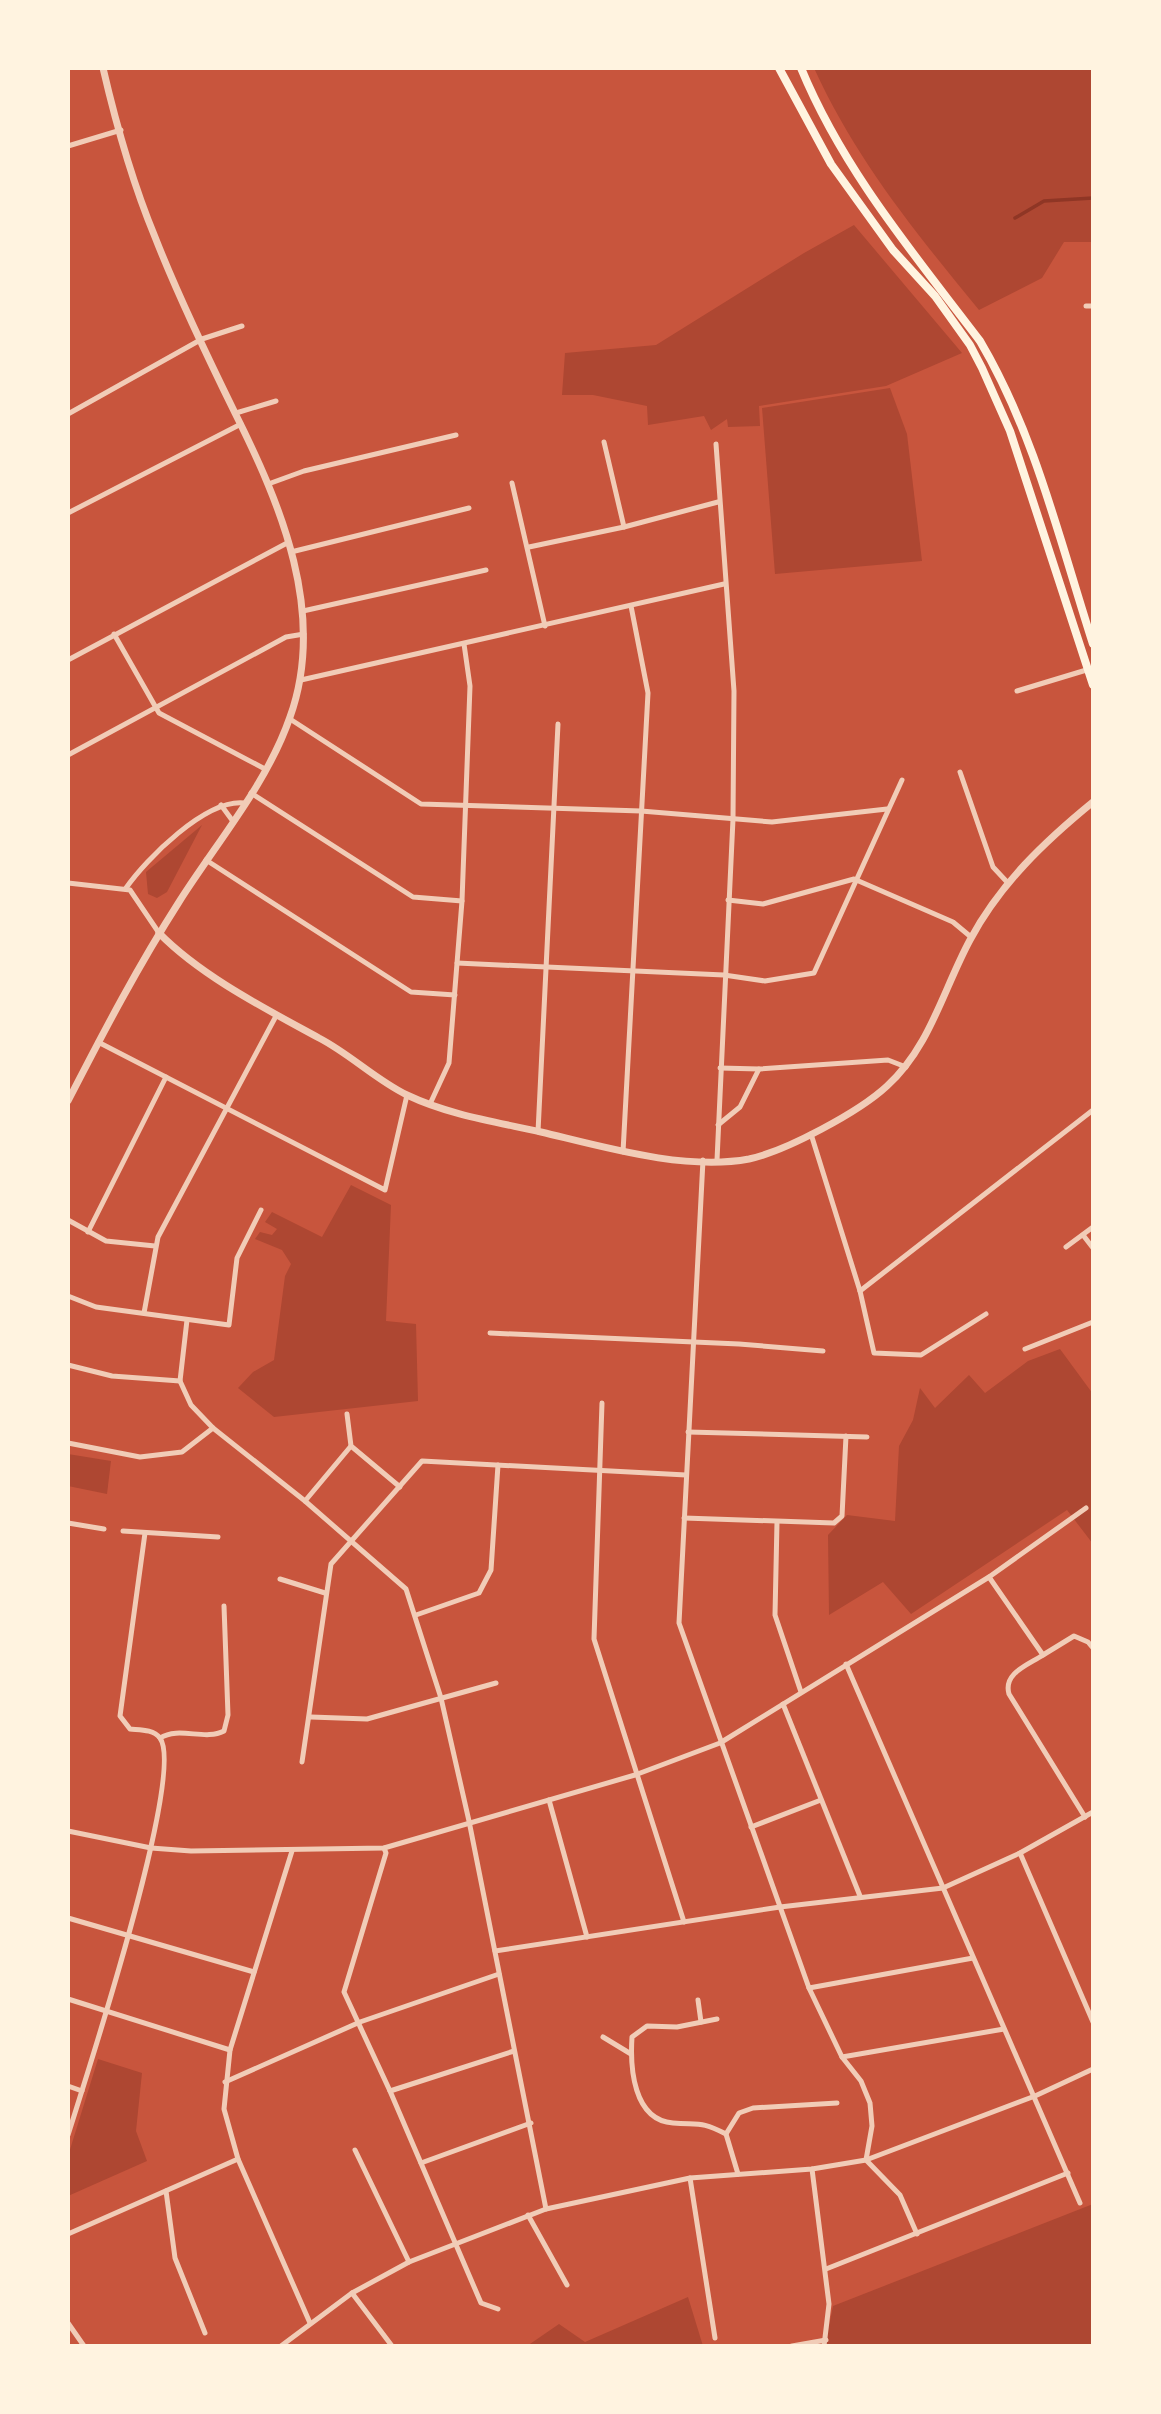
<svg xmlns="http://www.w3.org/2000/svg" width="1161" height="2414" viewBox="0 0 1161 2414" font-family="'PT Sans Narrow',sans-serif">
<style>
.green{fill:#ae4732}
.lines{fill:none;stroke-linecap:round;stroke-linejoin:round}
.stream{stroke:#8f3625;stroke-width:3.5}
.minor{stroke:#f1ccb7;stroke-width:5}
.tertiary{stroke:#f1ccb7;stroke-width:7}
.secondary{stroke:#fff3e0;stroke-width:8}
</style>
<rect width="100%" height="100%" fill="#c8553d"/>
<g class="green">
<path d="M 814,68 L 1093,68 L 1093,242 L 1064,242 L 1042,278 L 979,310 C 916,233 856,160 814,68 Z"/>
<path d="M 854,225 L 962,353 L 886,386 L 759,406 L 760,426 L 728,427 L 727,419 L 711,430 L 704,416 L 648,425 L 647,406 L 593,395 L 562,395 L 565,353 L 656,345 L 804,253 Z"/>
<path d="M 890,388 L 907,434 L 922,561 L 775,574 L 762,408 Z"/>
<path d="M 202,825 L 167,892 L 157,898 L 148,894 L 146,872 Z"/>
<path d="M 351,1185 L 391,1205 L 386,1321 L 416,1324 L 418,1401 L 274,1417 L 238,1388 L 253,1372 L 274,1360 L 285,1276 L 291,1264 L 282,1250 L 255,1239 L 260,1232 L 272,1235 L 277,1229 L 265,1222 L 272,1212 L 322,1237 Z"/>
<path d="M 1060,1349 L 1093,1394 L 1093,1544 L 1067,1510 L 911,1614 L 883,1582 L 829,1615 L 828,1535 L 847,1515 L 895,1521 L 899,1446 L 913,1420 L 920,1388 L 935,1408 L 969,1375 L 985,1393 L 1028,1361 Z"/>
<path d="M 68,1454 L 111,1461 L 107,1494 L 68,1486 Z"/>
<path d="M 98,2059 L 142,2073 L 136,2131 L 147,2161 L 68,2196 L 68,2156 Z"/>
<path d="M 1093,2204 L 1093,2346 L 825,2346 L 833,2306 Z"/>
<path d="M 688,2297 L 703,2346 L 527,2346 L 559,2324 L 585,2342 Z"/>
</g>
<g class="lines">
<path class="stream" d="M 1015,218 L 1044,201 L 1093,198"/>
<g class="minor">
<path d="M 68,146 L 121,130"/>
<path d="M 1086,306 L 1093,306"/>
<path d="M 236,413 L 276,401"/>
<path d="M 68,414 L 202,339 L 242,326"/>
<path d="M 604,442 L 624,527"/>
<path d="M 716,444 L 734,691 L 733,819 L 717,1160"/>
<path d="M 271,483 L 304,471 L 456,435"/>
<path d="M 512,483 L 545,626"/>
<path d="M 68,513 L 241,424"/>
<path d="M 529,547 L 624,527 L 718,502"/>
<path d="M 291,552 L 469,508"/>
<path d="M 303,611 L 486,570"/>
<path d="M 114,634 L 159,713 L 265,769"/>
<path d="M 68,660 L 289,542"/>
<path d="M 301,680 L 724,584"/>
<path d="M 1017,691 L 1093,668"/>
<path d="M 290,719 L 421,804 L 641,811 L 772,822 L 887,809"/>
<path d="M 68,755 L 286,637 L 304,634"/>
<path d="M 960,772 L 993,867 L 1007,882"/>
<path d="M 251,793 L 413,897 L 462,901"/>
<path d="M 221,805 L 232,820"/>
<path d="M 206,860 L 411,992 L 455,995"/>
<path d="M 68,883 L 130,890 L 159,933"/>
<path d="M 126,888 C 146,859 206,799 244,803"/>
<path d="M 728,900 L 763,904 L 854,879 L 953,922 L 971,937"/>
<path d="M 457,963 L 724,975 L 765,981 L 814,973 L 902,780"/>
<path d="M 98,1042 L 385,1190 L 407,1095"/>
<path d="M 720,1068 L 759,1069 L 888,1060 L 906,1067"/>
<path d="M 430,1104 L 449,1063 L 462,901 L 470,686 L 464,644"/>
<path d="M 718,1125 L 740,1107 L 759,1069"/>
<path d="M 538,1132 L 558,724"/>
<path d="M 811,1134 L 860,1291 L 874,1353 L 921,1355 L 986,1314"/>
<path d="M 623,1152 L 648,693 L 631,606"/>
<path d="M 703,1160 L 679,1623 L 809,1988 L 842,2057 L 861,2081 L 870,2103 L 872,2126 L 866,2160 L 900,2195 L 917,2234"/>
<path d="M 68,1220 L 106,1241 L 155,1246"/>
<path d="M 88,1232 L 166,1077"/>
<path d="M 1083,1235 L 1093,1248"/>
<path d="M 1066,1247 L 1093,1227"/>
<path d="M 860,1291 L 1093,1110"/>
<path d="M 68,1296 L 96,1307 L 229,1325 L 237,1258 L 261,1210"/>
<path d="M 144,1313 L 158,1237 L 276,1016"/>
<path d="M 187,1320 L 180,1381 L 191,1405 L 213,1428 L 305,1501 L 406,1589 L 441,1698 L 469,1821 L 546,2209"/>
<path d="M 490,1333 L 739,1344 L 823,1351"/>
<path d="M 1025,1349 L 1093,1322"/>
<path d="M 68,1365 L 112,1376 L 180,1381"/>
<path d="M 602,1403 L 594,1639 L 684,1922"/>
<path d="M 347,1414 L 351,1446 L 400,1487"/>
<path d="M 688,1432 L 867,1437"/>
<path d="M 68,1443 L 140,1457 L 182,1452 L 213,1428"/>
<path d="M 305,1501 L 351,1446"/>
<path d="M 684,1518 L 834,1523 L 842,1516 L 846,1436"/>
<path d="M 777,1522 L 775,1615 L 801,1692"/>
<path d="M 68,1523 L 104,1529"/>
<path d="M 123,1531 L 218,1537"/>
<path d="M 989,1577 L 1043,1655 C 1028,1665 1003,1673 1009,1694 L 1085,1817"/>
<path d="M 280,1579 L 325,1593"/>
<path d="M 416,1615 L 479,1593 L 491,1570 L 498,1465"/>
<path d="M 1043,1655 L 1074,1636 L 1088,1642 L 1093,1648"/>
<path d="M 846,1664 L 1080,2203"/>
<path d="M 783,1704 L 860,1896"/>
<path d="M 311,1717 L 367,1719 L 496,1683"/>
<path d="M 160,1738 C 179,1726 205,1741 224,1731 L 228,1715 L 224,1606"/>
<path d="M 302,1762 L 331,1564 L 422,1461 L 686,1475"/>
<path d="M 549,1800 L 587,1937"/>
<path d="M 751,1827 L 821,1800"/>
<path d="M 68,1831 L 151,1848 L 191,1851 L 384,1848 L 635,1775 L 720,1743 L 989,1577 L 1086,1508"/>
<path d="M 384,1848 L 386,1853 L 344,1992 L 390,2091 L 481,2303 L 498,2309"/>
<path d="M 292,1851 L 230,2050 L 224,2109 L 238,2159 L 310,2323"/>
<path d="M 1020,1853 L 1093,2022"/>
<path d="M 68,1918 L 254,1972"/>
<path d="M 495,1951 L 780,1907 L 943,1888 L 1020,1853 L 1093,1812"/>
<path d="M 809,1988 L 973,1958"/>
<path d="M 68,1999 L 230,2050"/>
<path d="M 698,2000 L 701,2022"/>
<path d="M 717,2019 L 677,2027 L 647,2026 L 632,2037 C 630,2067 633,2120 673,2123 C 700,2125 701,2121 726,2134 L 738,2174"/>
<path d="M 603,2037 L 631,2054"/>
<path d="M 842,2057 L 1004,2029"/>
<path d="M 225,2082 L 360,2022 L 499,1974"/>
<path d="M 68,2086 L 82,2091"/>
<path d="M 390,2091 L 514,2051"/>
<path d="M 726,2134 L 739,2113 L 753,2108 L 837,2103"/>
<path d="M 68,2135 C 85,2080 186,1774 160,1738 C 153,1729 140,1730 130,1729 L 120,1716 L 145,1533"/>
<path d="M 355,2150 L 409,2262"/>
<path d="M 421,2163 L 531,2123"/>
<path d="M 812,2169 L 829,2304 L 824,2346"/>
<path d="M 690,2178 L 715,2338"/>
<path d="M 166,2191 L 175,2258 L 205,2333"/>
<path d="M 528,2215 L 567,2285"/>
<path d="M 68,2234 L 238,2159"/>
<path d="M 826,2269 L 1068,2173"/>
<path d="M 352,2293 L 392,2346"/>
<path d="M 68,2323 L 84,2346"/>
<path d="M 281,2346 L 352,2293 L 409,2262 L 546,2209 L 690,2178 L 812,2169 L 866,2160 L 1035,2096 L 1093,2069"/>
<path d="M 792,2346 L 826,2340"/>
</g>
<g class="tertiary">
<path d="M 159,933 C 201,976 266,1009 319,1038 C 350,1054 376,1080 407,1095 C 449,1115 496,1122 541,1132 C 604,1147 685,1171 749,1159 C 786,1151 859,1112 887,1086 C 930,1047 943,990 970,940 C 1000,884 1044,842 1093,802"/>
<path d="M 68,1101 C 103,1033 138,966 179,902 C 217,842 267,784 290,717 C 327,614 281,505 235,413 C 207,356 178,296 155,237 C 133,184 116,124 103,68"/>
</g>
<g class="secondary">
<path d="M 779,68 L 831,164 L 893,250 L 935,296 L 970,345 L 982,368 L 1010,431 L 1093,685"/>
<path d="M 801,68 C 843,170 914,254 980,341 C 1035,434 1060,542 1093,644"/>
</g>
</g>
<rect width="1161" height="2414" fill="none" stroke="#fff3e0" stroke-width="140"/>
</svg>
